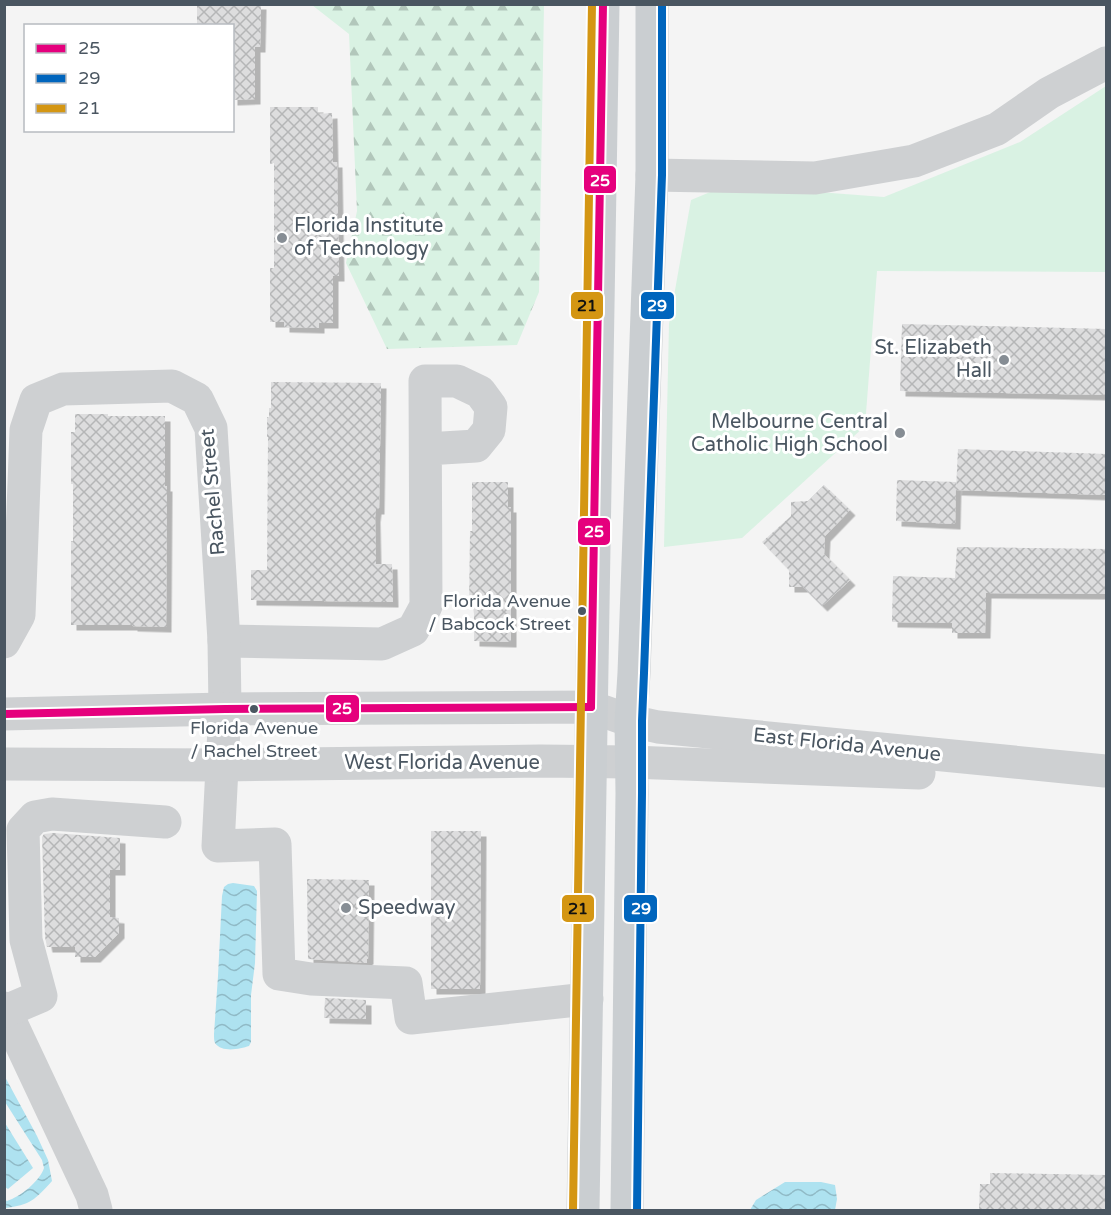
<svg xmlns="http://www.w3.org/2000/svg" width="1111" height="1215" viewBox="0 0 1111 1215" font-family="'Varela Round',sans-serif">
<style>
.grass{fill:#d9f2e3}
.forest{fill:url(#forest-firs)}
.water{fill:url(#water-waves)}
.building{fill:url(#building-cross-hatch);filter:url(#shadow)}
.lines{fill:none;stroke-linecap:round;stroke-linejoin:round}
.minor{stroke:#ced0d2;stroke-width:33}
.major{stroke:#caced1;stroke-width:33}
.bus-1-casing{stroke:#fff;stroke-width:12}
.bus-2-casing{stroke:#fff;stroke-width:12}
.bus-3-casing{stroke:#fff;stroke-width:12}
.bus-1{stroke:#e5007d;stroke-width:8}
.bus-2{stroke:#0065bd;stroke-width:8}
.bus-3{stroke:#d49613;stroke-width:8}
.poi-dot{fill:#868d94;stroke:#fff;stroke-width:2}
.bus-dot{fill:#4a5661;stroke:#fff;stroke-width:2}
.labels{text-anchor:middle;dominant-baseline:central;stroke-width:6;stroke-linejoin:round;paint-order:stroke}
.bus-label{font-size:18px;fill:#4a5661;stroke:#fff;text-anchor:end}
.poi-label{font-size:20px;fill:#4a5661;stroke:#fff;text-anchor:start}
.street-label{font-size:20px;fill:#4a5661;stroke:#fff}
.line-badge{stroke:#fff;stroke-width:2}
.badge-label{font-size:16px;text-anchor:middle;font-weight:bold;fill:#fff}
.pale-badge-label{font-size:16px;text-anchor:middle;font-weight:bold;fill:#111}
</style>
<defs>
<pattern id="forest-firs" width="22" height="20" patternUnits="userSpaceOnUse" patternTransform="scale(1.5)"><rect width="22" height="20" fill="#d9f2e3"/><path d="M5 1l3.5 6h-7zM16 11l3.5 6h-7z" fill="#b2c7bb"/></pattern>
<pattern id="water-waves" width="16" height="10" patternUnits="userSpaceOnUse" patternTransform="scale(1.5)"><rect width="16" height="10" fill="#aee2f0"/><path d="M0 5q4-4 8 0t8 0" fill="none" stroke="#90bac6"/></pattern>
<pattern id="building-cross-hatch" width="8" height="8" patternUnits="userSpaceOnUse" patternTransform="scale(1.5)"><rect width="8" height="8" fill="#ddddde"/><path d="M0 0l8 8M0 8l8-8" fill="none" stroke="#b5b6b7"/></pattern>
<filter id="shadow"><feDropShadow dx="5.5" dy="5.5" stdDeviation="0" flood-color="#0004"/></filter>
</defs>
<rect width="100%" height="100%" fill="#f4f4f4"/>
<path class="grass" d="M 1106,86 L 1106,272 L 877,271 L 865,426 L 742,538 L 664,547 L 669,324 L 691,200 L 727,185 L 884,197 L 1020,142 Z"/>
<path class="forest" d="M 312,5 L 544,5 L 539,292 L 517,345 L 387,349 L 346,263 L 357,211 L 349,34 Z"/>
<g class="water">
<path d="M 233,883 L 254,886 L 257,891 L 255,963 L 251,995 L 251,1042 L 249,1046 C 240,1049 222,1053 215,1043 C 214,1041 214,1037 214,1034 L 218,976 L 222,896 L 224,887 L 228,884 Z"/>
<path d="M 4,1075 L 37,1136 L 48,1160 L 52,1181 C 35,1200 30,1205 5,1208 L 5,1200 L 7,1201 C 20,1197 40,1181 44,1168 L 42,1160 L 5,1102 Z"/>
<path d="M 5,1123 L 33,1168 L 8,1189 L 5,1187 Z"/>
<path d="M 785,1182 L 821,1182 L 835,1185 L 837,1199 L 835,1210 L 750,1210 L 756,1200 Z"/>
</g>
<g class="building">
<path d="M 197,4 L 261,4 L 260,47 L 255,47 L 255,99 L 232,100 L 232,26 L 197,26 Z"/>
<path d="M 270,107 L 318,107 L 318,114 L 332,113 L 333,162 L 337,162 L 339,276 L 333,276 L 333,323 L 319,323 L 319,328 L 284,327 L 284,322 L 270,322 L 270,268 L 274,268 L 274,163 L 270,164 Z"/>
<path d="M 902,324 L 1107,329 L 1107,395 L 900,391 Z"/>
<path d="M 271,382 L 381,383 L 379,509 L 376,509 L 375,517 L 376,564 L 392,564 L 393,602 L 251,600 L 251,570 L 267,570 L 268,437 L 267,437 L 267,417 L 269,417 L 269,408 L 271,408 Z"/>
<path d="M 75,414 L 108,414 L 108,416 L 165,416 L 165,486 L 167,486 L 166,627 L 132,626 L 132,625 L 71,625 L 71,541 L 73,541 L 73,484 L 71,484 L 71,432 L 75,432 Z"/>
<path d="M 958,449 L 1107,454 L 1107,495 L 956,490 Z"/>
<path d="M 897,480 L 956,482 L 955,524 L 896,521 Z"/>
<path d="M 472,482 L 508,482 L 508,507 L 511,507 L 511,642 L 474,641 L 474,614 L 473,607 L 469,607 L 470,531 L 472,531 Z"/>
<path d="M 824,485 L 850,510 L 825,536 L 824,554 L 850,580 L 822,606 L 803,587 L 789,587 L 789,570 L 762,542 L 791,516 L 791,502 L 808,501 Z"/>
<path d="M 957,547 L 1107,549 L 1107,594 L 986,593 L 985,633 L 952,633 L 952,623 L 892,622 L 893,576 L 955,578 Z"/>
<path d="M 431,831 L 481,831 L 480,989 L 431,989 Z"/>
<path d="M 53,833 L 120,838 L 120,870 L 110,870 L 110,917 L 119,918 L 119,933 L 95,957 L 75,957 L 75,947 L 47,947 L 45,937 L 42,837 L 44,834 Z"/>
<path d="M 307,879 L 369,880 L 368,959 L 367,959 L 367,963 L 308,959 Z"/>
<path d="M 325,998 L 366,1000 L 366,1019 L 324,1018 Z"/>
<path d="M 990,1173 L 1107,1175 L 1107,1210 L 979,1210 L 980,1184 L 990,1184 Z"/>
</g>
<g class="lines">
<g class="minor">
<path d="M 652,175 L 815,178 L 914,161 L 997,129 L 1049,93 L 1106,63"/>
<path d="M 224,641 L 382,644 L 413,630 L 426,606 L 425,381 L 457,381 L 480,392 L 491,407 L 489,430 L 476,446 L 426,449"/>
<path d="M 4,642 L 19,615 L 26,430 L 36,400 L 63,389 L 172,386 L 197,399 L 211,428 L 224,641 L 225,709 L 218,846 L 275,844 L 279,974 L 311,979 L 406,983 L 411,1018 L 587,999"/>
<path d="M 4,714 L 225,709 L 591,707 L 631,721 L 658,727 L 1105,771"/>
<path d="M 4,764 L 222,765 L 540,761 L 631,762 L 919,773"/>
<path d="M 4,1008 L 92,1195 L 96,1210"/>
<path d="M 6,1011 L 41,996 L 26,940 L 23,830 L 35,817 L 52,814 L 165,822"/>
</g>
<g class="major">
<path d="M 583,1210 L 603,4"/>
<path d="M 627,1210 L 632,793 L 631,721 L 634,673 L 652,175 L 652,4"/>
</g>
<g class="bus-1-casing">
<g id="bus-1">
<path d="M 591,707 L 603,4"/>
<path d="M 4,714 L 225,709 L 591,707"/>
</g>
</g>
<g class="bus-2-casing">
<path id="bus-2" d="M 637,1210 L 642,793 L 642,721 L 644,673 L 662,175 L 662,4"/>
</g>
<g class="bus-3-casing">
<path id="bus-3" d="M 573,1210 L 592,4"/>
</g>
<use href="#bus-1" class="bus-1"/>
<use href="#bus-2" class="bus-2"/>
<use href="#bus-3" class="bus-3"/>
</g>
<g class="poi-dot">
<circle cx="282" cy="238" r="6"/>
<circle cx="1004" cy="360" r="6"/>
<circle cx="900" cy="433" r="6"/>
<circle cx="346" cy="908" r="6"/>
</g>
<g class="bus-dot">
<circle cx="582" cy="611" r="5"/>
<circle cx="254" cy="709" r="5"/>
</g>
<g class="labels">
<g class="bus-label">
<text x="571" y="601">Florida Avenue<tspan x="571" dy="23">/ Babcock Street</tspan></text>
<text x="254" y="728" text-anchor="middle">Florida Avenue<tspan x="254" dy="23">/ Rachel Street</tspan></text>
</g>
<g class="poi-label">
<text x="294" y="226">Florida Institute<tspan x="294" dy="23">of Technology</tspan></text>
<text x="992" y="348" text-anchor="end">St. Elizabeth<tspan x="992" dy="23">Hall</tspan></text>
<text x="888" y="422" text-anchor="end">Melbourne Central<tspan x="888" dy="23">Catholic High School</tspan></text>
<text x="358" y="908">Speedway</text>
</g>
<g class="street-label">
<text transform="translate(213 492) rotate(-95)">Rachel Street</text>
<text transform="translate(847 745) rotate(6)">East Florida Avenue</text>
<text x="442" y="763">West Florida Avenue</text>
</g>
</g>
<g class="line-badge">
<rect x="583" y="165" width="34" height="29" rx="6" fill="#e5007d"/>
<rect x="570" y="291" width="34" height="29" rx="6" fill="#d49613"/>
<rect x="640" y="291" width="35" height="29" rx="6" fill="#0065bd"/>
<rect x="577" y="517" width="34" height="29" rx="6" fill="#e5007d"/>
<rect x="325" y="694" width="35" height="29" rx="6" fill="#e5007d"/>
<rect x="623" y="894" width="35" height="29" rx="6" fill="#0065bd"/>
<rect x="561" y="894" width="34" height="29" rx="6" fill="#d49613"/>
</g>
<g class="badge-label">
<text x="600" y="186">25</text>
<text x="657" y="311">29</text>
<text x="594" y="537">25</text>
<text x="342" y="714">25</text>
<text x="641" y="914">29</text>
</g>
<g class="pale-badge-label">
<text x="587" y="311">21</text>
<text x="578" y="914">21</text>
</g>
<rect width="1111" height="1215" fill="none" stroke="#4a5661" stroke-width="12"/>
<rect x="24" y="24" width="210" height="108" fill="#ffffff" stroke="#b7bbc0" stroke-width="1.5"/>
<rect x="36" y="44" width="30" height="9" fill="#e5007d" stroke="#b7bbc0" stroke-width="1.5"/>
<text x="78" y="54" font-size="18" fill="#4a5661">25</text>
<rect x="36" y="74" width="30" height="9" fill="#0065bd" stroke="#b7bbc0" stroke-width="1.5"/>
<text x="78" y="84" font-size="18" fill="#4a5661">29</text>
<rect x="36" y="104" width="30" height="9" fill="#d49613" stroke="#b7bbc0" stroke-width="1.5"/>
<text x="78" y="114" font-size="18" fill="#4a5661">21</text>
</svg>
